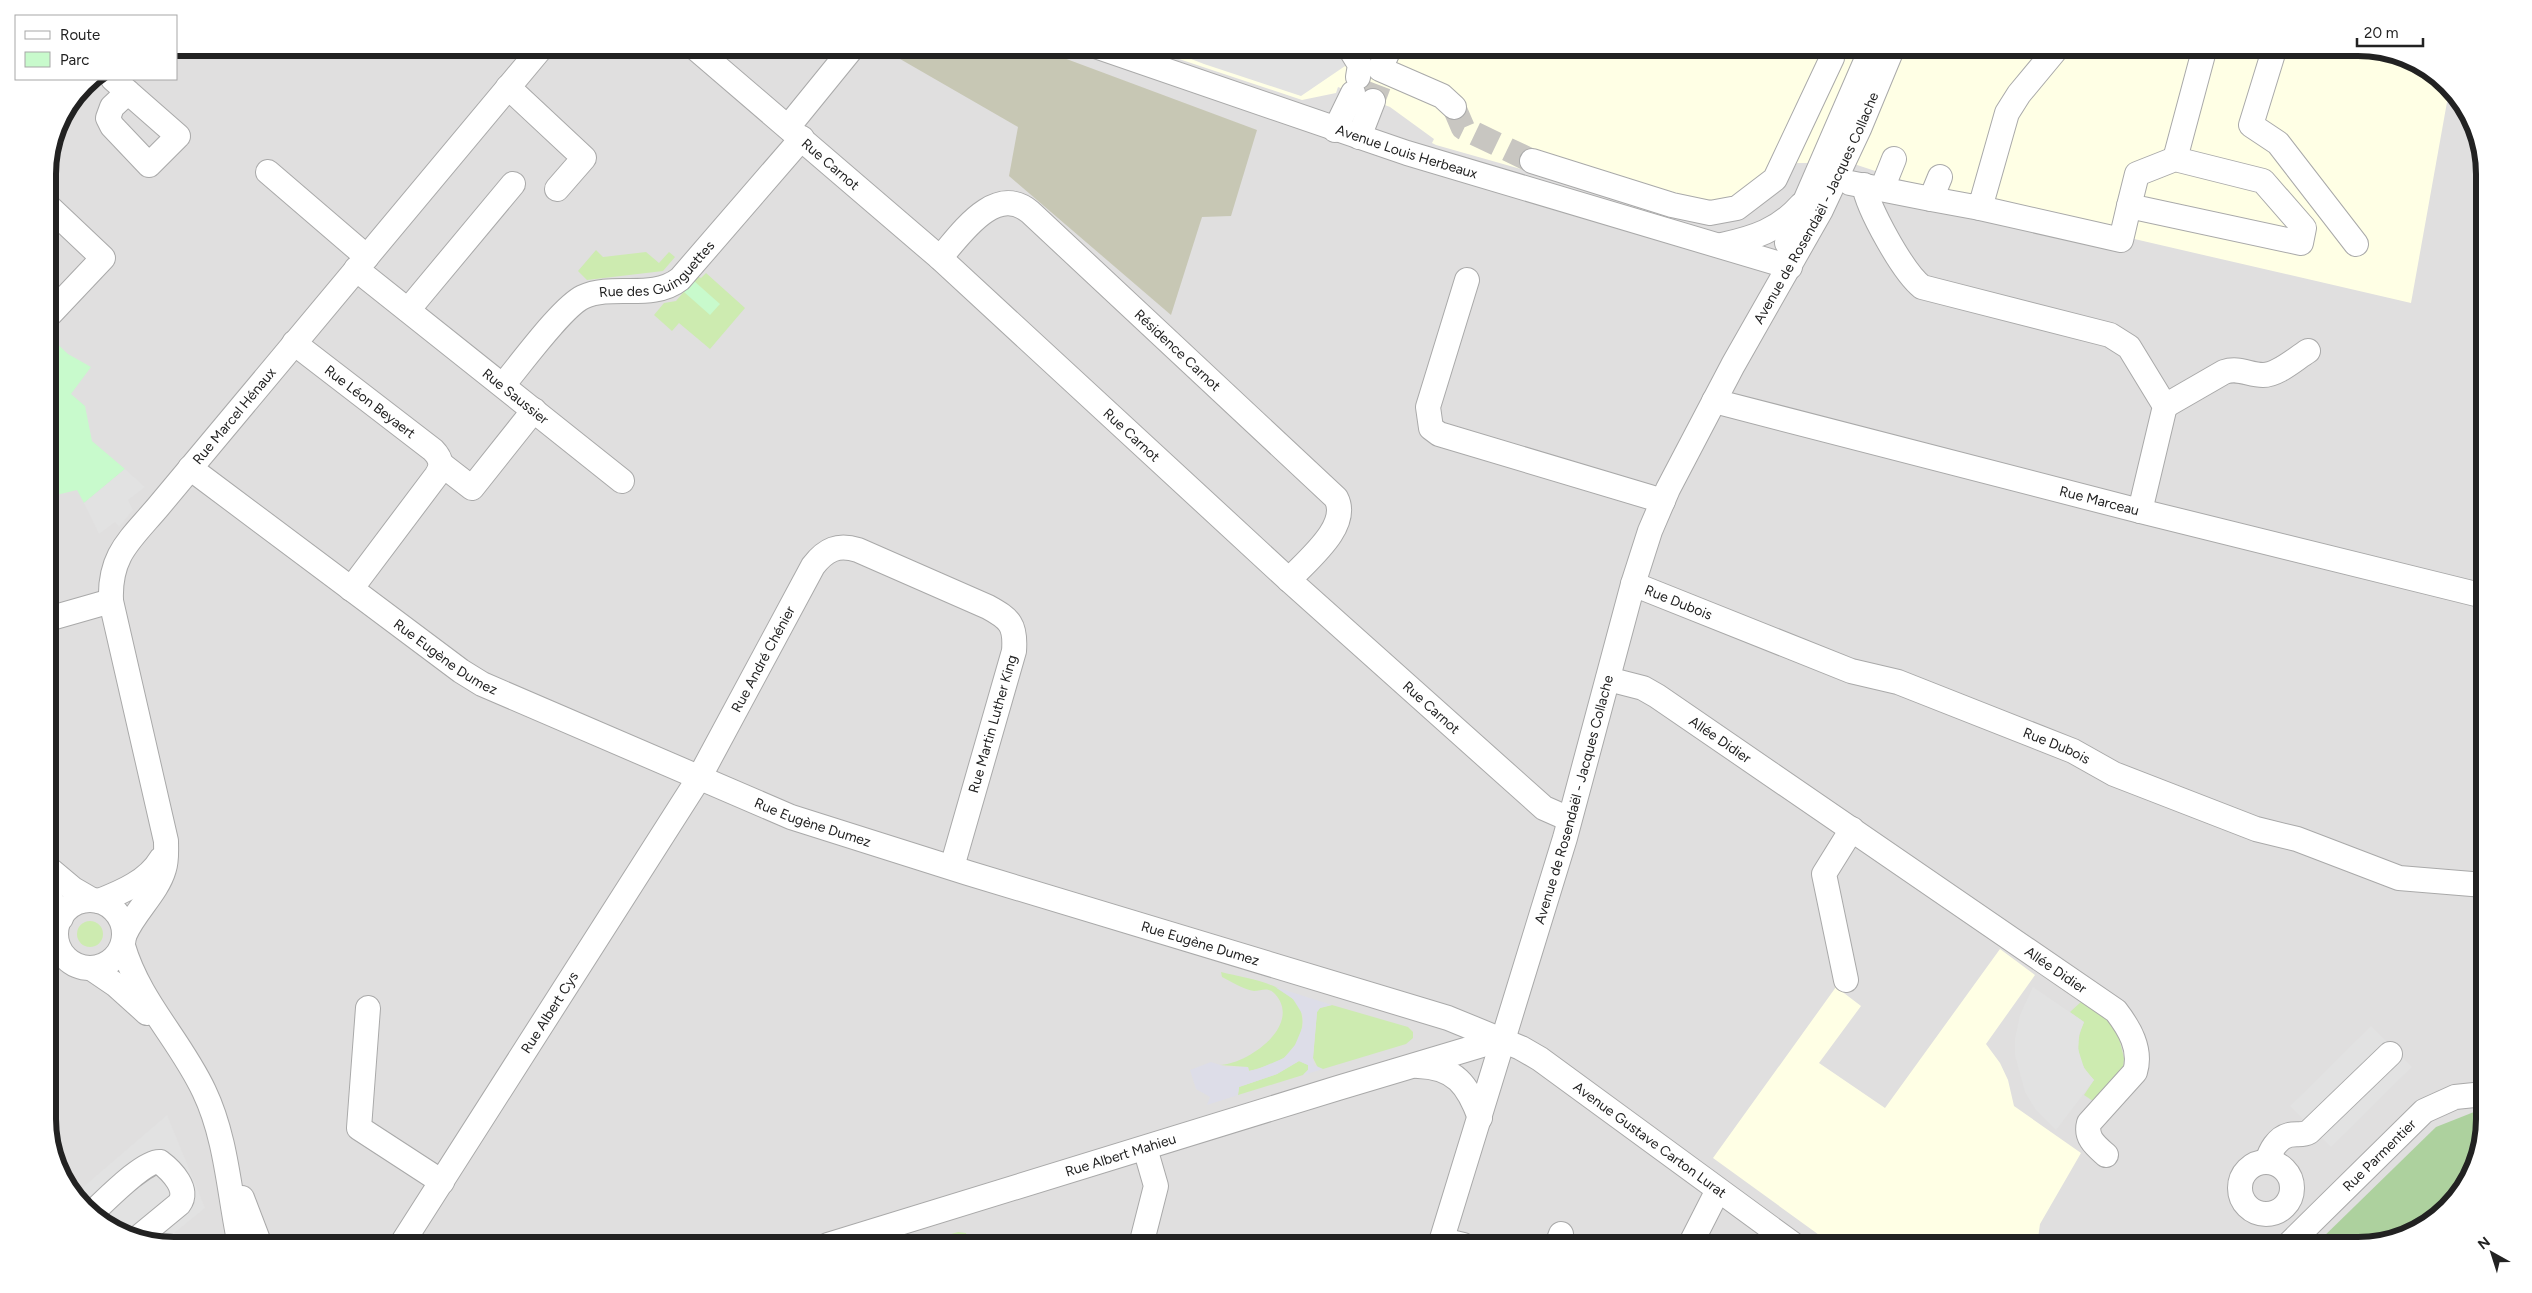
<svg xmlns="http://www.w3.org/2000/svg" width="2532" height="1293" viewBox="0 0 2532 1293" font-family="Figtree,sans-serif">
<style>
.residential{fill:#e0dfdf}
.education{fill:#ffffe5}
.construction{fill:#c7c7b4}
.grass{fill:#cdebb0}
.forest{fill:#add19e}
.park{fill:#c8facc}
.parking{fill:#e2e2e2}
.plaza{fill:#dddde8}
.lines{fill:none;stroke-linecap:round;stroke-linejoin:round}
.minor-tunnel{stroke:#c8c6c1;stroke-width:24;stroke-dasharray:24 12;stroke-linecap:butt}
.minor-casing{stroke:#a9a9a9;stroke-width:26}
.minor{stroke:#fff;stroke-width:24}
.labels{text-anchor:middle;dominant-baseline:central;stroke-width:4;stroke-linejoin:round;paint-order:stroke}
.street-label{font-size:14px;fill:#222;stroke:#fff}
.rim{fill:none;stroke:#222;stroke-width:6}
</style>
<rect width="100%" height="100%" fill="#f2efe9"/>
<path class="residential" d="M 176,47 L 2358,47 L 2414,60 L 2463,104 L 2484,166 L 2484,1119 L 2472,1175 L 2428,1224 L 2358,1245 L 174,1245 L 118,1233 L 69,1189 L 48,1127 L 48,166 L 57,126 L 85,84 L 93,79 L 176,79 Z"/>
<g class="education">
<path d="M 2358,47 L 2414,60 L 2449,91 L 2411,303 L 1957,198 L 1851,163 L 1797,163 L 1785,182 L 1752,208 L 1623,198 L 1436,145 L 1432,143 L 1434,139 L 1390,107 L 1338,87 L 1336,93 L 1302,100 L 1146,48 Z"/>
<path d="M 2000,949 L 2035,975 L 1986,1044 L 2000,1063 L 2008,1080 L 2014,1106 L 2081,1153 L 2040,1224 L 2037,1245 L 1833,1245 L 1713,1158 L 1836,987 L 1861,1006 L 1819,1063 L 1885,1108 Z"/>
</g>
<path class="construction" d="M 881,48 L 1037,48 L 1257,130 L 1231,216 L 1202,217 L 1171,315 L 1009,176 L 1018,127 Z"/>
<g class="grass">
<path d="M 596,250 L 603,257 L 646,252 L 659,263 L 669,252 L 675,257 L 663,271 L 587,280 L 578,271 Z"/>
<path d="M 706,273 L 745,308 L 710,349 L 679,323 L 672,331 L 654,315 L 664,303 L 676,301 L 697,276 L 701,278 Z"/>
<circle cx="90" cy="934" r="13"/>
<path d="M 1221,972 C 1244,978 1276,981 1293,999 C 1310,1015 1302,1043 1285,1057 C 1275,1064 1261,1068 1249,1071 L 1248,1067 L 1220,1065 C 1248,1064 1303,1025 1275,994 C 1267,986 1262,991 1254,991 C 1245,990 1230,981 1222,977 Z"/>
<path d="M 2082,1001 L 2109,1021 L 2119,1038 L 2124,1058 L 2123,1072 L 2093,1101 L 2084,1095 L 2094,1080 C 2077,1064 2074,1043 2084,1022 L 2070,1012 Z"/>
<path d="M 1332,1005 L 1408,1027 L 1413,1032 L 1413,1038 L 1406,1044 L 1323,1069 L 1318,1068 L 1313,1058 L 1317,1012 L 1320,1008 Z"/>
<path d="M 1299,1061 L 1308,1065 L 1308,1070 L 1303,1075 L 1238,1095 L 1239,1087 L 1277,1074 Z"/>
<path d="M 958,1232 L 966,1233 L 968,1240 L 949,1245 L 914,1245 Z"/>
</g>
<path class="forest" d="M 2474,1112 L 2484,1113 L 2484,1119 L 2472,1175 L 2428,1224 L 2358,1245 L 2315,1245 L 2436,1127 Z"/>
<g class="park">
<path d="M 694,281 L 720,304 L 710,315 L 684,292 Z"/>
<path d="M 48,335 L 68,354 L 91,367 L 71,394 L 85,406 L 92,441 L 125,469 L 84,503 L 77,490 L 48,497 Z"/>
</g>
<g class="parking">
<path d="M 1163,48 L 1336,48 L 1348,64 L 1301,96 L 1204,64 Z"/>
<path d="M 125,469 L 145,487 L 128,500 L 133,510 L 119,527 L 115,522 L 99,534 L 84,503 Z"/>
<path d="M 2033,987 L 2084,1022 L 2079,1035 L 2078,1049 L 2084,1068 L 2094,1080 L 2056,1130 L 2036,1110 L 2025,1092 L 2015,1055 L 2015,1039 L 2020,1015 Z"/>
<path d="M 2371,1026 L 2412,1067 L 2331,1147 L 2290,1106 Z"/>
<path d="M 167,1115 L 205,1208 L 162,1243 L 118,1233 L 75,1194 Z"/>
</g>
<path class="plaza" d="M 1275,987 L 1332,1005 L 1320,1008 L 1317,1012 L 1313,1058 L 1314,1065 L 1323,1069 L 1303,1075 L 1308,1070 L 1308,1065 L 1299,1061 L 1277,1074 L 1239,1087 L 1238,1095 L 1207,1105 L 1210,1097 L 1196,1089 L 1190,1070 L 1211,1062 L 1226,1067 L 1248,1067 L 1249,1071 L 1258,1069 L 1284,1058 L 1295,1045 L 1303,1026 L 1303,1015 L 1293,999 Z"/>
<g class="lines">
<g class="minor-tunnel">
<path d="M 1373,101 L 1379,85"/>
<path d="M 1454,107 L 1463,128 L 1532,161"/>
</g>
<g class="minor-casing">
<g id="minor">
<path id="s1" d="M 694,47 L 940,258 L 1289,580 L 1544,808 L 1569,819"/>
<path id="s2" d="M 1098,47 L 1407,153 L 1790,267"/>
<path d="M 1349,47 L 1360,65 L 1358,77"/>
<path d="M 1390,47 L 1380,69 L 1442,96 L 1454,107"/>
<path d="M 2275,47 L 2251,125 L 2278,143 L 2356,244"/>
<path d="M 113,79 L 178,136 L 149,165 L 112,126 L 108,118 L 112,107 L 128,92"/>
<path d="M 508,87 L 584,158 L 557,189"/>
<path d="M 788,127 L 853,47"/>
<path d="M 1335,130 L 1353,93"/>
<path d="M 1359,137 L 1373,101"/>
<path d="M 2175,159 L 2263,181 L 2304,228 L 2301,243 L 2129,206 L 2137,174 Z"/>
<path d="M 2175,159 L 2205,47"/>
<path d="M 1532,161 L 1672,205 L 1710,213 L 1737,208 L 1775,179 L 1832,58"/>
<path d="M 268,172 L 367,257"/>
<path d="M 1850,183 L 1931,199 L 1940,177"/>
<path d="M 1864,185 C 1868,209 1903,272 1922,287 L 2110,335 L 2129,347 L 2165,406 L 2140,511"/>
<path d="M 1882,189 L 1894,159"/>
<path d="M 1931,199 L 1980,208 L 2007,113 L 2019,94 L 2058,47"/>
<path d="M 48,206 L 103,258 L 51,313"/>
<path d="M 1980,208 L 2121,240 L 2129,206"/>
<path d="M 1787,243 L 1872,47"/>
<path d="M 1722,245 C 1754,238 1779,230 1801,205"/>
<path id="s3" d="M 940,258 C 961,234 995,183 1030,212 L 1336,498 C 1351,526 1307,560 1289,580"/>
<path id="s4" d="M 356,269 L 622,481"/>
<path d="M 1467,280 L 1428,407 L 1431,428 L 1439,434 L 1663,501"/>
<path d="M 408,310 L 513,184"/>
<path id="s5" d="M 294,343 L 433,450 C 441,458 443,466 436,476 L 351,589"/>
<path id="s6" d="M 503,385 C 520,365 562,307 583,297 C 613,283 652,301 680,279 L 802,138"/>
<path id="s7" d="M 1714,401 L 2140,511 L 2484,596"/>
<path d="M 2165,406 L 2224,372 C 2239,367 2249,375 2263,375 C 2278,375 2295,359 2308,351"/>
<path d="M 441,464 L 472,488 L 534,410"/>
<path id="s8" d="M 190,468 L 461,671 L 482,684 L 791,817 L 968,873 L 1448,1018 L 1521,1048 L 1540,1059 L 1794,1245"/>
<path id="s9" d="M 1633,584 L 1851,671 L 1898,682 L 2073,751 L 2114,774 L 2256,829 L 2297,839 L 2399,878 L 2484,885"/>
<path d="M 48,619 L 111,601"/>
<path id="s10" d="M 1608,679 L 1643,688 L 1657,696 L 2116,1011 C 2129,1028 2142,1049 2135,1072 L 2089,1123 C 2085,1138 2096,1146 2106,1155"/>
<path d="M 48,868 L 73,889 L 92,900"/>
<path d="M 48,894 L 61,918"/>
<circle cx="90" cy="934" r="34"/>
<path d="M 99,901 C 122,892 148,881 161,859"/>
<path id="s11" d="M 125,934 C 135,911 157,893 164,869 C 167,860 166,850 166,841 L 111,601 C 109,555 130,540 158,507 L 542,47"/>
<path d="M 123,946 C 139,1001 180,1040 204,1091 C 227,1139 229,1194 240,1245"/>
<path d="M 91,968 L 116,985 L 147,1013"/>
<path d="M 1846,980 L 1824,874 L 1852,829"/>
<path d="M 368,1008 L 359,1128 L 442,1182"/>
<path d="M 1418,1066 C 1455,1067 1468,1085 1480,1118"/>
<path d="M 2267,1162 C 2270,1151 2277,1138 2289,1135 C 2297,1133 2302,1136 2309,1132 L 2390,1054"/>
<circle cx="2266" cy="1188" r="26"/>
<path d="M 242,1198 L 260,1245"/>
<path d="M 94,1211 C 106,1200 145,1160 160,1162 C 172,1171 190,1190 179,1204 L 139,1237"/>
<path d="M 1442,1240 L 1463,1245"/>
<path id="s12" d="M 401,1245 L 699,778 L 813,566 C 826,549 838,544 858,550 L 988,607 C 1010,619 1016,625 1014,651 L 952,867"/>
<path id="s13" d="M 828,1245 L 1338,1088 L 1502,1039"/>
<path d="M 1141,1245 L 1156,1186 L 1145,1148"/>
<path id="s14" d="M 1440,1245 L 1565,838 L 1633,584 L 1650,531 L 1668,489 L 1733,365 L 1821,210 L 1859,129 L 1893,47"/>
<path d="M 1557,1245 L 1561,1234"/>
<path d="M 1690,1245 L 1718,1190"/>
<path id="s15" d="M 2288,1245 L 2424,1111 L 2455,1097 L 2484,1094"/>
</g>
</g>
<use href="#minor" class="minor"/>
</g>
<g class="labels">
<g class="street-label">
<text stroke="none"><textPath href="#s2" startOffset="326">Avenue Louis Herbeaux</textPath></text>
<text stroke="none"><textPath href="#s1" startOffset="180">Rue Carnot</textPath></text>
<text stroke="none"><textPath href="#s14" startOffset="1108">Avenue de Rosendaël - Jacques Collache</textPath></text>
<text stroke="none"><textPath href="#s6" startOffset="202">Rue des Guinguettes</textPath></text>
<text stroke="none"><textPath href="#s3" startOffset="316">Résidence Carnot</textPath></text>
<text stroke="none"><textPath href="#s4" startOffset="204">Rue Saussier</textPath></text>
<text stroke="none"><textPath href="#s5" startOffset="96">Rue Léon Beyaert</textPath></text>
<text stroke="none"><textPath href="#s11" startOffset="578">Rue Marcel Hénaux</textPath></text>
<text stroke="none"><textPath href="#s1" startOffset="585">Rue Carnot</textPath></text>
<text stroke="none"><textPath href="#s7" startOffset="398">Rue Marceau</textPath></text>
<text stroke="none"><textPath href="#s9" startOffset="49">Rue Dubois</textPath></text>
<text stroke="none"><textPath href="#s8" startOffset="318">Rue Eugène Dumez</textPath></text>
<text stroke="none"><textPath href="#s12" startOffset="689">Rue André Chénier</textPath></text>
<text stroke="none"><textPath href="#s1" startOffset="990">Rue Carnot</textPath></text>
<text transform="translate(993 724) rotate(-74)">Rue Martin Luther King</text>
<text stroke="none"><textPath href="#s10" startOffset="129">Allée Didier</textPath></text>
<text stroke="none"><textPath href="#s9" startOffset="454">Rue Dubois</textPath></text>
<text stroke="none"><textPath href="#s14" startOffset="465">Avenue de Rosendaël - Jacques Collache</textPath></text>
<text stroke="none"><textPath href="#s8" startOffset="722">Rue Eugène Dumez</textPath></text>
<text stroke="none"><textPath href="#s8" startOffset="1128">Rue Eugène Dumez</textPath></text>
<text stroke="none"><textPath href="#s10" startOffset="536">Allée Didier</textPath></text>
<text stroke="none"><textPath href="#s12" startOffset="276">Rue Albert Cys</textPath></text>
<text stroke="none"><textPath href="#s8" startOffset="1624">Avenue Gustave Carton Lurat</textPath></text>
<text stroke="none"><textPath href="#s13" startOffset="306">Rue Albert Mahieu</textPath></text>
<text stroke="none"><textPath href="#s15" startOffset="128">Rue Parmentier</textPath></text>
</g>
</g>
<path d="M0 0H2532V1293H0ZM174 56H2358A118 118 0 0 1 2476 174V1119A118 118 0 0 1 2358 1237H174A118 118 0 0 1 56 1119V174A118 118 0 0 1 174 56Z" fill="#fff" fill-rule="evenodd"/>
<path class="rim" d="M174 56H2358A118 118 0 0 1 2476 174V1119A118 118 0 0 1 2358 1237H174A118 118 0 0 1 56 1119V174A118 118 0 0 1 174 56Z"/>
<rect x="15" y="15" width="162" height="65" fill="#ffffff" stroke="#a7a7a7"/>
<rect x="25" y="31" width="25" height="8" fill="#ffffff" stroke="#a7a7a7"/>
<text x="60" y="40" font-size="15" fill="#222222">Route</text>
<rect x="25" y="52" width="25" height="15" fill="#c8facc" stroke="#a7a7a7"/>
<text x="60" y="65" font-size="15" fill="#222222">Parc</text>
<g transform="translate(2492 1253) rotate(321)" stroke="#ffffff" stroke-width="4" paint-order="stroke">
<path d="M0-4L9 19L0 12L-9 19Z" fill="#222222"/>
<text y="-8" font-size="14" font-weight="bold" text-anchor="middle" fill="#222222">N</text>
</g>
<path d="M2357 38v8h66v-8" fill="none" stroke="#222222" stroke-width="2.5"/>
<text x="2364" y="38" font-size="15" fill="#222222" stroke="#ffffff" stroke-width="4" paint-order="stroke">20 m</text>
</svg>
